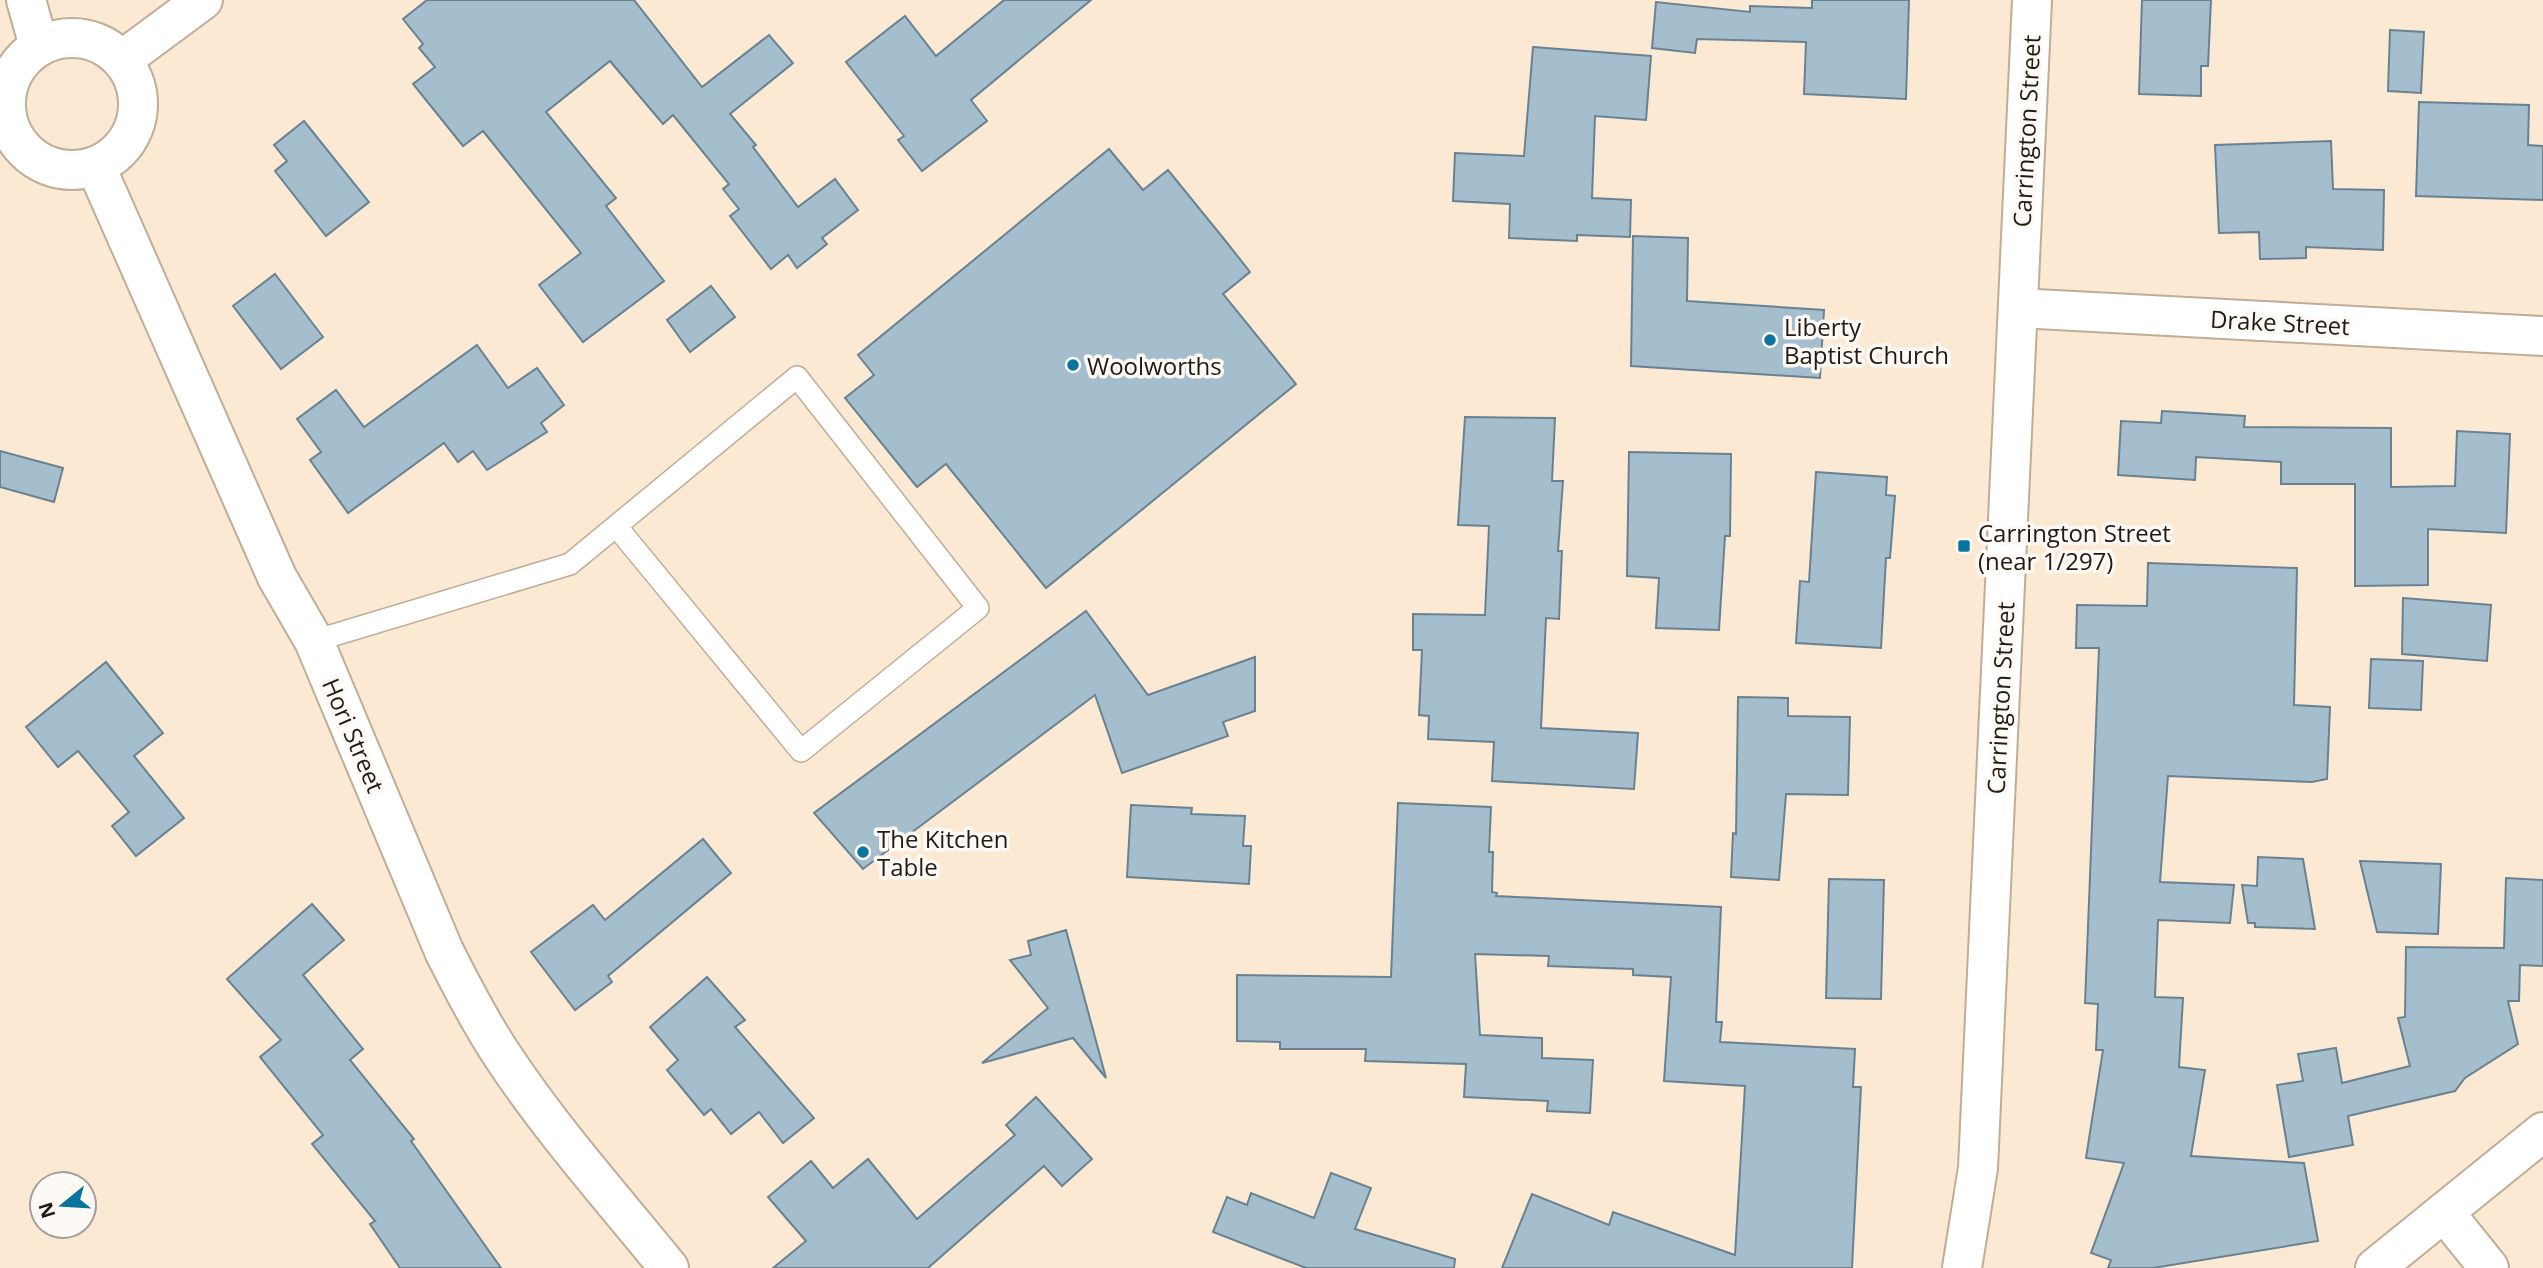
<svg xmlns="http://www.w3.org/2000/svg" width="2543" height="1268" viewBox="0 0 2543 1268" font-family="'Open Sans',sans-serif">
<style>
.building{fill:#a4bece;stroke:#698291;stroke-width:2}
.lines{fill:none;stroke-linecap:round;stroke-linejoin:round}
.lane-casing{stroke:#bfad97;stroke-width:24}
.street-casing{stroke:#bfad97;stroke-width:42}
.secondary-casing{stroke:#bfad97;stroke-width:42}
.lane{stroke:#fff;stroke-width:21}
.street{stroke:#fff;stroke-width:38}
.secondary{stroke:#fff;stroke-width:38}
.poi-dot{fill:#0974a0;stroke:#fdf9f5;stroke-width:2.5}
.labels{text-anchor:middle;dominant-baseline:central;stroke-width:7;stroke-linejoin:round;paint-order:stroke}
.street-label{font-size:24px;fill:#221b13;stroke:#fdf9f5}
.poi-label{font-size:24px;fill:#221b13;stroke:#fdf9f5;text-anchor:start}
</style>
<rect width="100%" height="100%" fill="#fce9d3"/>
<g class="building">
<path d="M 427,0 L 634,0 L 702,87 L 769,35 L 793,63 L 730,114 L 756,145 L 753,147 L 798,207 L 835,179 L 858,210 L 822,238 L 827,244 L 797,268 L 788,255 L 771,269 L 730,216 L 739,209 L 723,189 L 729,184 L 673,115 L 663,124 L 610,61 L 546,112 L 616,198 L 606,206 L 664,281 L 583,342 L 539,285 L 581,253 L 483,131 L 463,146 L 413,84 L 435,67 L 419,48 L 423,44 L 403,19 Z"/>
<path d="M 1004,0 L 1091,0 L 971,100 L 987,121 L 922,171 L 898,140 L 904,136 L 846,62 L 905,16 L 936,56 Z"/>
<path d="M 1812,0 L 1909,0 L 1906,99 L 1804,94 L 1806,42 L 1697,39 L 1695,53 L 1652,48 L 1656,2 L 1750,12 L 1750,6 L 1812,8 Z"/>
<path d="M 2142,0 L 2211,0 L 2208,66 L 2201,66 L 2201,96 L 2139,94 Z"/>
<path d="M 2390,30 L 2424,32 L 2421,93 L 2388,91 Z"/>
<path d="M 1533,47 L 1651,56 L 1646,120 L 1595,116 L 1592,198 L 1631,200 L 1630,237 L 1577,235 L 1577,241 L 1509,238 L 1510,204 L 1453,201 L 1455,153 L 1524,156 Z"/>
<path d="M 2419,102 L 2529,105 L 2528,145 L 2543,146 L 2543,200 L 2416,196 Z"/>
<path d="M 304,121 L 369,202 L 326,236 L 275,171 L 287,161 L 274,145 Z"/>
<path d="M 2331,141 L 2333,189 L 2384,190 L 2383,250 L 2306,247 L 2306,258 L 2260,259 L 2259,232 L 2219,233 L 2215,145 Z"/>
<path d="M 1109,149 L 1143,190 L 1168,170 L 1228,244 L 1250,272 L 1223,294 L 1296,384 L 1046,588 L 946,464 L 917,487 L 845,398 L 874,375 L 858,355 Z"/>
<path d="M 1633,236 L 1688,238 L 1687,301 L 1824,310 L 1820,378 L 1631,366 Z"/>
<path d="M 275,274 L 323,337 L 281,369 L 233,306 Z"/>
<path d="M 711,286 L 735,317 L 690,352 L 667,320 Z"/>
<path d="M 477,345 L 508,388 L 537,368 L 564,405 L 541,423 L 547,432 L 487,470 L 473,451 L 458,462 L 444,443 L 348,513 L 310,460 L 321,452 L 297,419 L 336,390 L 364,427 Z"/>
<path d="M 2162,411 L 2245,416 L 2244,427 L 2391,428 L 2391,487 L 2455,486 L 2457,431 L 2510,434 L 2506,533 L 2428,529 L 2428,585 L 2355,586 L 2355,484 L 2281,484 L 2281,462 L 2196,457 L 2195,480 L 2118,475 L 2121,421 L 2161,423 Z"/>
<path d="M 1465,417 L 1555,418 L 1552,481 L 1563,481 L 1558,551 L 1562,551 L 1559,619 L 1546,618 L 1541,728 L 1638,733 L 1634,789 L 1492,781 L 1494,742 L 1428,739 L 1429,716 L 1419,715 L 1422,650 L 1413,650 L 1413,614 L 1485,615 L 1489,526 L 1458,525 Z"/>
<path d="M 0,451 L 63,468 L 54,502 L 0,487 Z"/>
<path d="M 1629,452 L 1731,454 L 1730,536 L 1725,536 L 1719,630 L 1656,628 L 1659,578 L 1627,576 Z"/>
<path d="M 1816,472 L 1887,477 L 1886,495 L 1895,496 L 1890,558 L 1886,558 L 1881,648 L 1796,643 L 1800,581 L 1809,582 Z"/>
<path d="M 2148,563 L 2297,568 L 2294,705 L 2330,707 L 2327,779 L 2312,782 L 2168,776 L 2160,882 L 2234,885 L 2230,923 L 2158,920 L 2155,997 L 2183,998 L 2179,1067 L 2205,1070 L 2191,1156 L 2304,1163 L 2318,1241 L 2153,1268 L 2108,1268 L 2111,1260 L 2091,1253 L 2124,1163 L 2086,1158 L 2103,1050 L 2096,1050 L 2098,1004 L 2085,1003 L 2099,648 L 2076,648 L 2077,605 L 2147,606 Z"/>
<path d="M 2403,598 L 2491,605 L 2487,661 L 2402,654 Z"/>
<path d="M 1086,611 L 1148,695 L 1255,657 L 1255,711 L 1223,722 L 1228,736 L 1122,773 L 1095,695 L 863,869 L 814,813 Z"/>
<path d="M 2371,659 L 2423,661 L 2421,710 L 2369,708 Z"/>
<path d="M 106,662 L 163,733 L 134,756 L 184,818 L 136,856 L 112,826 L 129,812 L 78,751 L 58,767 L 26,727 Z"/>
<path d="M 1738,697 L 1788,698 L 1788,716 L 1850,717 L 1848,795 L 1786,794 L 1779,880 L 1731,877 L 1733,833 L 1736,834 Z"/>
<path d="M 1398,803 L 1491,807 L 1489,852 L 1493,852 L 1492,892 L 1497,893 L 1496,896 L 1721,907 L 1716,1022 L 1722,1022 L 1720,1042 L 1855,1049 L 1853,1087 L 1861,1087 L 1852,1268 L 1502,1268 L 1532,1194 L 1609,1225 L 1613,1212 L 1735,1255 L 1745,1086 L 1664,1081 L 1671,977 L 1633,975 L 1633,969 L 1548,966 L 1549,956 L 1475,954 L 1480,1035 L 1542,1038 L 1542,1058 L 1593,1060 L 1590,1113 L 1547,1111 L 1548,1101 L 1464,1097 L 1466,1064 L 1365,1061 L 1366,1049 L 1280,1049 L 1280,1042 L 1237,1041 L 1237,975 L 1391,977 Z"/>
<path d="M 1131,805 L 1192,808 L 1191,814 L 1245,816 L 1243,846 L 1251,846 L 1249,884 L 1127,877 Z"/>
<path d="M 703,839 L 731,873 L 608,976 L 612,982 L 575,1010 L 531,952 L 593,905 L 605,920 Z"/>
<path d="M 2258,857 L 2303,859 L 2315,929 L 2255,927 L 2255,923 L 2248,923 L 2242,885 L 2257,886 Z"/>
<path d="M 2360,861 L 2441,864 L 2438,934 L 2377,932 Z"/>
<path d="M 2506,878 L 2543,880 L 2543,966 L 2520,965 L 2519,1001 L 2508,1001 L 2518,1044 L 2465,1078 L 2455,1091 L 2348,1116 L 2353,1145 L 2289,1157 L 2277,1085 L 2303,1081 L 2298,1054 L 2336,1048 L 2342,1083 L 2410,1066 L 2398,1018 L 2405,1017 L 2406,947 L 2504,948 Z"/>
<path d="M 1829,879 L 1884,880 L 1881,999 L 1826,998 Z"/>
<path d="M 312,904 L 344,940 L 303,975 L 363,1049 L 350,1060 L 414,1139 L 411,1141 L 501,1268 L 400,1268 L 370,1224 L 375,1221 L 312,1144 L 323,1135 L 260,1057 L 281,1040 L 227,979 Z"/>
<path d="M 1066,930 L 1106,1078 L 1073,1038 L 982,1063 L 1048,1008 L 1010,960 L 1031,955 L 1028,941 Z"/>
<path d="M 707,977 L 745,1020 L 735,1027 L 814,1118 L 783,1143 L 759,1112 L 731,1134 L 711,1109 L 704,1115 L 667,1070 L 678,1060 L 650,1027 Z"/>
<path d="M 1036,1097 L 1092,1159 L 1062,1186 L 1044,1166 L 928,1268 L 773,1268 L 806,1241 L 768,1197 L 811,1161 L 833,1188 L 868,1159 L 917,1219 L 1015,1135 L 1006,1125 Z"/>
<path d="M 1331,1173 L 1371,1188 L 1355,1229 L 1455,1259 L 1454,1268 L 1306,1268 L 1213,1232 L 1227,1197 L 1247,1205 L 1251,1193 L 1314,1218 Z"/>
</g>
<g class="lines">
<g class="lane-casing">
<path id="lane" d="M 314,641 L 570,564 L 797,377 L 978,608 L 801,751 L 616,526"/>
</g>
<g class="street-casing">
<g id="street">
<path d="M 122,60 L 203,0"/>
<path d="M 2018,308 L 2543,336"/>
<path d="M 2444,1212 L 2489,1268"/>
<path d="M 2375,1268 L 2543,1132"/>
</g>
</g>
<g class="secondary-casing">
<g id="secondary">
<path d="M 26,0 L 39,46"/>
<circle cx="72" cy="104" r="66"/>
<path d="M 96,167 L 277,577 L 314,641 L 444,951 C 462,987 481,1024 504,1058 C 553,1132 613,1199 669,1268"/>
<path d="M 1962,1268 L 1978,1168 L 2032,0"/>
</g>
</g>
<use href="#lane" class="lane"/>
<use href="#street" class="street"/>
<use href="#secondary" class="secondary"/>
</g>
<g class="poi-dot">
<circle cx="1770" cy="340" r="7"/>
<circle cx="1073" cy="365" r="7"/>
<rect x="1957" y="539" width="14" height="14" rx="3.5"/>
<circle cx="863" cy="852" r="7"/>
</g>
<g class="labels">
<g class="street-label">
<text transform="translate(2026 131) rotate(-87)">Carrington Street</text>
<text transform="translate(2280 322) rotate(3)">Drake Street</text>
<text transform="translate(2000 698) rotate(-87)">Carrington Street</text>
<text transform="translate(354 735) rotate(67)">Hori Street</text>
</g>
<g class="poi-label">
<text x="1784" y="326">Liberty<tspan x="1784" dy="28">Baptist Church</tspan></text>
<text x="1087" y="365">Woolworths</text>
<text x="1978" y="532">Carrington Street<tspan x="1978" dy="28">(near 1/297)</tspan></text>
<text x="877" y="838">The Kitchen<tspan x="877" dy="28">Table</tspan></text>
</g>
</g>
<g transform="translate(63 1205) rotate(252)"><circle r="33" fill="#fdf9f5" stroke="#a5a09b" stroke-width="2"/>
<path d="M0-5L12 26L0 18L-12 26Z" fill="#0974a0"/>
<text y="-10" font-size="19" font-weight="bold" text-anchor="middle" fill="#221b13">N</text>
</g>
</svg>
